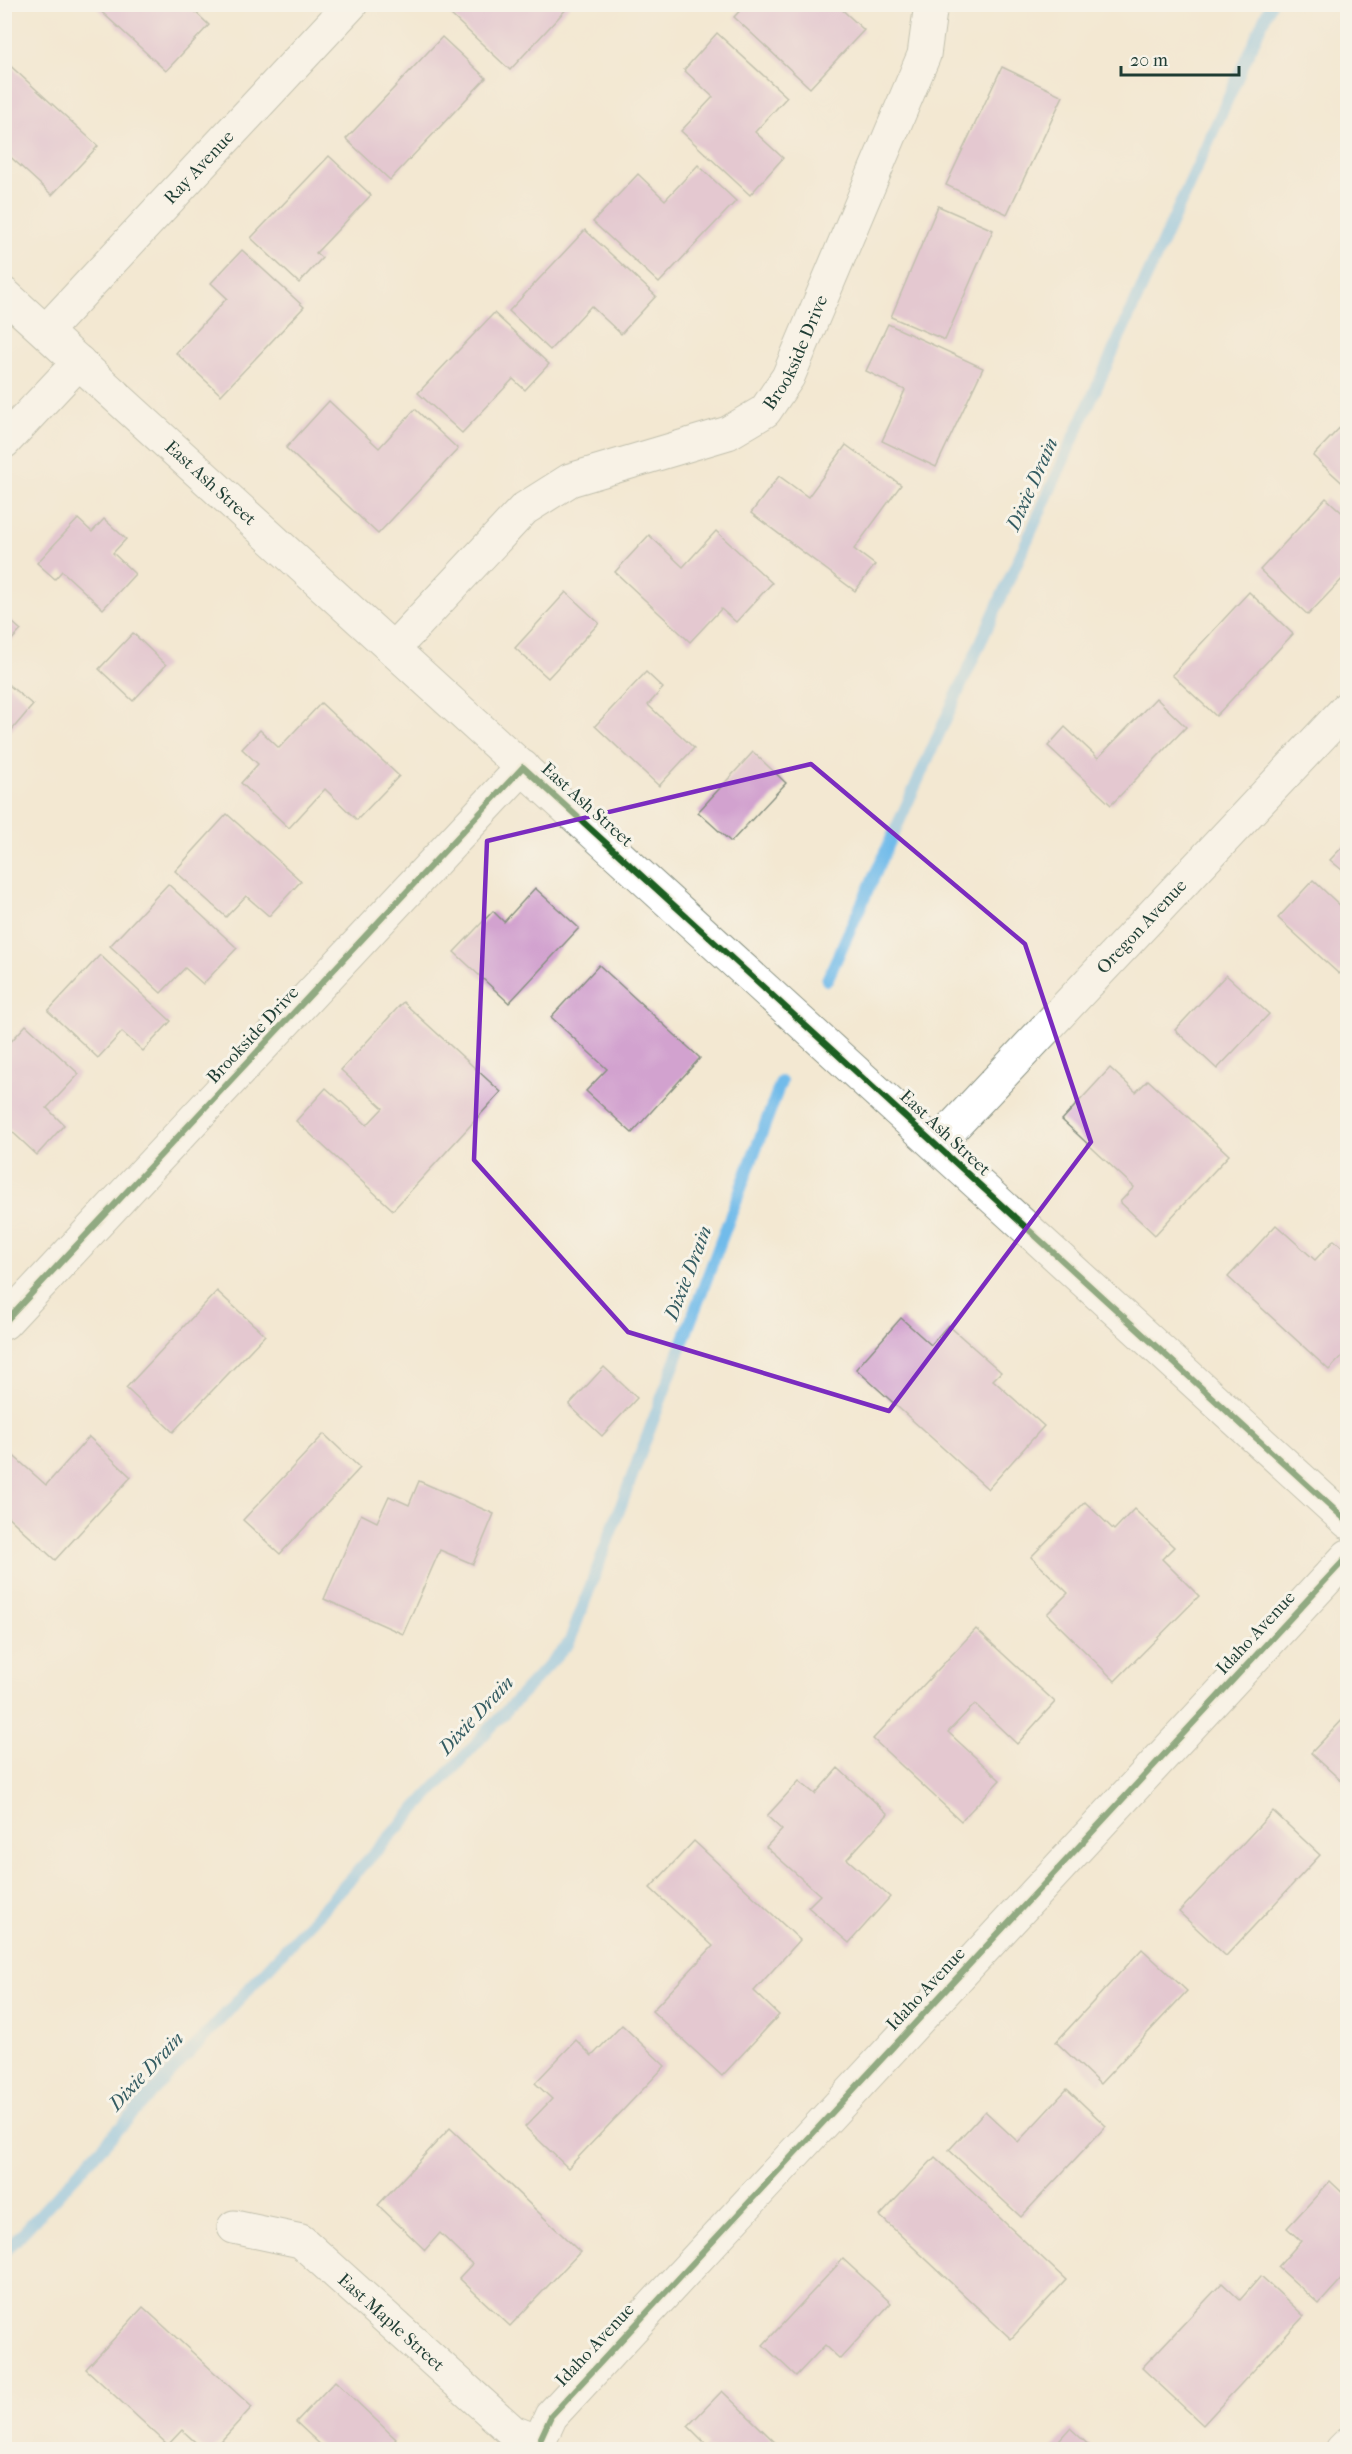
<svg xmlns="http://www.w3.org/2000/svg" width="1352" height="2454" viewBox="0 0 1352 2454" font-family="'IM FELL French Canon',serif">
<style>
.lines{fill:none;stroke-linecap:round;stroke-linejoin:round}
.stream{stroke:#71bbea;stroke-width:12}
.building{fill:#d2a2cf}
.street-casing{stroke:#899283;stroke-width:35}
.street{stroke:#fff;stroke-width:33}
.cycleway-casing{stroke:#f7f3e8;stroke-width:10}
.cycleway{stroke:#1b5e20;stroke-width:6}
.marked{fill:none;stroke:#7b2cbf;stroke-width:4.5;stroke-linejoin:round}
.labels{text-anchor:middle;dominant-baseline:central;stroke-width:6;stroke-linejoin:round;paint-order:stroke}
.street-label{font-size:18px;fill:#1f3d34;stroke:#f7f3e8}
.water-label{font-size:20px;font-style:italic;fill:#345c62;stroke:#f7f3e8}
</style>
<rect width="100%" height="100%" fill="#f7f3e8"/>
<filter id="ink" filterUnits="userSpaceOnUse"><feTurbulence type="fractalNoise" baseFrequency=".0167" numOctaves="2"/><feDisplacementMap in="SourceGraphic" scale="12" xChannelSelector="R" yChannelSelector="G"/><feConvolveMatrix kernelMatrix="1 2 1 2 8 2 1 2 1" color-interpolation-filters="sRGB"/></filter>
<filter id="wash" filterUnits="userSpaceOnUse"><feTurbulence type="fractalNoise" baseFrequency=".008" numOctaves="4" result="noise"/><feDisplacementMap in="SourceGraphic" scale="24" xChannelSelector="R" yChannelSelector="G"/><feGaussianBlur stdDeviation="1.35" result="paint"/><feColorMatrix in="noise" values="0 0 0 0 0 0 0 0 0 0 0 0 0 0 0 0 0 1.4 0 .05"/><feComposite in="paint" operator="in"/></filter>
<g filter="url(#wash)">
<rect width="100%" height="100%" fill="#f3e8d2"/>
<g class="lines">
<g class="stream">
<path d="M 827,980 L 1271,4"/>
<path d="M 4,2253 L 569,1643 L 781,1082"/>
</g>
</g>
<g id="blocks">
<g class="building">
<path d="M 93,4 L 190,4 L 189,6 L 209,25 L 166,71 Z"/>
<path d="M 459,4 L 571,4 L 510,70 L 450,14 Z"/>
<path d="M 746,4 L 836,4 L 864,30 L 810,88 L 734,17 Z"/>
<path d="M 717,33 L 787,97 L 755,132 L 783,158 L 750,195 L 681,131 L 713,97 L 684,70 Z"/>
<path d="M 442,37 L 486,78 L 390,180 L 346,139 Z"/>
<path d="M 4,60 L 98,146 L 52,195 L 4,151 Z"/>
<path d="M 1002,67 L 1063,96 L 1007,214 L 946,185 Z"/>
<path d="M 329,156 L 371,195 L 316,253 L 322,258 L 299,283 L 251,238 Z"/>
<path d="M 698,165 L 736,201 L 659,283 L 593,222 L 638,174 L 665,200 Z"/>
<path d="M 938,206 L 993,230 L 945,340 L 891,317 Z"/>
<path d="M 585,230 L 656,296 L 621,334 L 591,306 L 550,350 L 509,311 Z"/>
<path d="M 242,250 L 304,307 L 221,395 L 176,353 L 227,298 L 211,283 Z"/>
<path d="M 494,313 L 549,364 L 525,390 L 513,379 L 462,433 L 418,393 Z"/>
<path d="M 888,324 L 983,368 L 936,467 L 882,441 L 905,390 L 866,371 Z"/>
<path d="M 329,401 L 379,448 L 415,409 L 458,449 L 378,534 L 286,448 Z"/>
<path d="M 1348,419 L 1348,488 L 1313,456 Z"/>
<path d="M 846,445 L 901,485 L 854,549 L 875,565 L 855,591 L 751,513 L 779,476 L 808,497 Z"/>
<path d="M 1326,498 L 1348,518 L 1348,573 L 1308,615 L 1260,570 Z"/>
<path d="M 78,519 L 92,532 L 104,519 L 126,539 L 113,553 L 135,574 L 103,609 L 62,571 L 55,579 L 37,563 Z"/>
<path d="M 716,531 L 772,583 L 736,622 L 721,609 L 690,642 L 615,572 L 649,535 L 683,567 Z"/>
<path d="M 566,592 L 599,623 L 548,678 L 515,648 Z"/>
<path d="M 1249,592 L 1293,634 L 1216,716 L 1172,675 Z"/>
<path d="M 4,615 L 21,630 L 4,648 Z"/>
<path d="M 133,633 L 166,665 L 133,701 L 99,669 Z"/>
<path d="M 646,672 L 663,688 L 648,705 L 694,748 L 659,786 L 595,726 Z"/>
<path d="M 4,681 L 33,705 L 11,731 L 4,726 Z"/>
<path d="M 1156,698 L 1186,727 L 1111,805 L 1048,746 L 1065,727 L 1098,758 Z"/>
<path d="M 321,703 L 399,776 L 357,820 L 325,789 L 289,828 L 241,783 L 258,764 L 242,749 L 260,730 L 279,748 Z"/>
<path d="M 753,752 L 786,783 L 731,842 L 698,812 Z"/>
<path d="M 227,814 L 301,881 L 269,916 L 246,896 L 226,917 L 175,871 Z"/>
<path d="M 1348,841 L 1348,875 L 1330,860 Z"/>
<path d="M 1313,880 L 1348,913 L 1348,965 L 1339,974 L 1278,918 Z"/>
<path d="M 168,884 L 237,948 L 203,984 L 185,968 L 161,993 L 110,946 Z"/>
<path d="M 535,888 L 579,928 L 509,1003 L 454,952 L 493,911 L 504,922 Z"/>
<path d="M 100,955 L 171,1021 L 143,1051 L 122,1032 L 98,1058 L 48,1011 Z"/>
<path d="M 599,965 L 700,1058 L 632,1133 L 586,1091 L 607,1069 L 551,1017 Z"/>
<path d="M 1226,975 L 1269,1014 L 1217,1069 L 1175,1030 Z"/>
<path d="M 403,1002 L 501,1092 L 393,1210 L 296,1121 L 326,1088 L 367,1125 L 383,1108 L 341,1070 Z"/>
<path d="M 26,1025 L 79,1074 L 47,1108 L 64,1125 L 37,1155 L 5,1125 L 5,1048 Z"/>
<path d="M 1110,1068 L 1136,1092 L 1148,1080 L 1229,1155 L 1155,1235 L 1120,1202 L 1134,1187 L 1062,1120 Z"/>
<path d="M 1276,1225 L 1315,1260 L 1334,1240 L 1348,1252 L 1348,1350 L 1329,1370 L 1228,1277 Z"/>
<path d="M 217,1291 L 265,1335 L 173,1432 L 126,1388 Z"/>
<path d="M 901,1318 L 931,1345 L 948,1325 L 1001,1372 L 993,1380 L 1044,1426 L 988,1489 L 856,1369 Z"/>
<path d="M 604,1367 L 637,1398 L 602,1436 L 569,1405 Z"/>
<path d="M 324,1434 L 360,1468 L 280,1554 L 243,1520 Z"/>
<path d="M 89,1437 L 131,1477 L 55,1560 L 4,1513 L 4,1453 L 7,1450 L 46,1485 Z"/>
<path d="M 419,1481 L 494,1514 L 473,1564 L 440,1550 L 403,1634 L 324,1599 L 361,1514 L 377,1522 L 389,1496 L 409,1505 Z"/>
<path d="M 1085,1502 L 1114,1530 L 1134,1509 L 1174,1547 L 1162,1559 L 1199,1596 L 1115,1681 L 1047,1614 L 1068,1593 L 1031,1557 Z"/>
<path d="M 976,1629 L 1055,1702 L 1017,1744 L 975,1704 L 948,1732 L 1000,1780 L 961,1821 L 873,1739 Z"/>
<path d="M 1348,1714 L 1348,1787 L 1311,1753 Z"/>
<path d="M 838,1768 L 888,1814 L 847,1859 L 890,1897 L 849,1943 L 808,1907 L 820,1895 L 766,1847 L 782,1830 L 767,1816 L 799,1781 L 815,1794 Z"/>
<path d="M 1273,1811 L 1320,1855 L 1226,1956 L 1179,1912 Z"/>
<path d="M 694,1841 L 800,1940 L 754,1991 L 779,2015 L 722,2076 L 652,2011 L 713,1946 L 650,1888 Z"/>
<path d="M 1142,1949 L 1187,1991 L 1100,2084 L 1056,2042 Z"/>
<path d="M 622,2025 L 665,2066 L 568,2168 L 525,2127 L 552,2099 L 535,2083 L 576,2040 L 592,2056 Z"/>
<path d="M 1067,2089 L 1106,2126 L 1021,2217 L 949,2150 L 985,2111 L 1018,2142 Z"/>
<path d="M 450,2128 L 580,2252 L 510,2326 L 459,2278 L 472,2264 L 440,2233 L 425,2250 L 378,2205 Z"/>
<path d="M 935,2157 L 1066,2280 L 1011,2339 L 880,2216 Z"/>
<path d="M 1330,2181 L 1346,2196 L 1348,2195 L 1348,2272 L 1319,2304 L 1278,2267 L 1301,2241 L 1287,2228 Z"/>
<path d="M 843,2259 L 891,2303 L 840,2359 L 825,2345 L 796,2376 L 763,2345 Z"/>
<path d="M 1261,2276 L 1304,2316 L 1203,2425 L 1142,2368 L 1222,2283 L 1240,2300 Z"/>
<path d="M 143,2307 L 252,2407 L 213,2450 L 204,2450 L 182,2430 L 168,2445 L 86,2369 Z"/>
<path d="M 335,2381 L 396,2439 L 386,2450 L 326,2450 L 296,2422 Z"/>
<path d="M 722,2391 L 783,2450 L 703,2450 L 707,2445 L 688,2426 Z"/>
<path d="M 1070,2428 L 1094,2450 L 1050,2450 Z"/>
</g>
</g>
</g>
<g filter="url(#ink)">
<use href="#blocks" fill-opacity="0" stroke="#899283" stroke-width="1.5"/>
<g class="lines">
<g class="street-casing">
<g id="street">
<path id="s1" d="M 4,294 L 1348,1522"/>
<path id="s2" d="M 46,331 L 351,4"/>
<path d="M 4,442 L 79,362"/>
<path id="s3" d="M 394,648 L 524,509 L 570,480 L 728,433 L 765,411 L 788,377 L 924,55 L 931,4"/>
<path id="s4" d="M 936,1145 L 1348,707"/>
<path d="M 4,1323 L 523,767"/>
<path id="s5" d="M 234,2227 L 301,2241 L 513,2432 L 539,2442"/>
<path d="M 539,2450 L 539,2442 L 551,2416 L 1348,1556"/>
<path d="M 1342,2450 L 1348,2444"/>
</g>
</g>
<use href="#street" class="street"/>
<g class="cycleway-casing">
<g id="cycleway">
<path d="M 4,1323 L 523,767 L 1348,1522"/>
<path d="M 539,2450 L 539,2442 L 551,2416 L 1348,1556"/>
</g>
</g>
<use href="#cycleway" class="cycleway"/>
</g>
</g>
<path d="M0 0H1352V2454H0ZM 811,764 L 1025,944 L 1091,1142 L 889,1411 L 628,1332 L 474,1160 L 487,841 Z" fill="#f3e8d2" fill-opacity=".55" fill-rule="evenodd"/>
<path class="marked" d="M 811,764 L 1025,944 L 1091,1142 L 889,1411 L 628,1332 L 474,1160 L 487,841 Z"/>
<g class="labels">
<g class="street-label">
<text stroke="none"><textPath href="#s2" startOffset="224">Ray Avenue</textPath></text>
<text stroke="none"><textPath href="#s3" startOffset="519">Brookside Drive</textPath></text>
<text stroke="none"><textPath href="#s1" startOffset="280">East Ash Street</textPath></text>
<text transform="translate(587 805) rotate(42)">East Ash Street</text>
<text stroke="none"><textPath href="#s4" startOffset="300">Oregon Avenue</textPath></text>
<text transform="translate(253 1035) rotate(-47)">Brookside Drive</text>
<text transform="translate(945 1133) rotate(43)">East Ash Street</text>
<text transform="translate(1256 1633) rotate(-47)">Idaho Avenue</text>
<text transform="translate(926 1989) rotate(-47)">Idaho Avenue</text>
<text stroke="none"><textPath href="#s5" startOffset="190">East Maple Street</textPath></text>
<text transform="translate(595 2345) rotate(-47)">Idaho Avenue</text>
</g>
<g class="water-label">
<text transform="translate(1032 484) rotate(-66)">Dixie Drain</text>
<text transform="translate(688 1273) rotate(-69)">Dixie Drain</text>
<text transform="translate(476 1715) rotate(-47)">Dixie Drain</text>
<text transform="translate(146 2071) rotate(-47)">Dixie Drain</text>
</g>
</g>
<rect width="1352" height="2454" fill="none" stroke="#f7f3e8" stroke-width="24"/>
<path d="M1121 66v9h118v-9" fill="none" stroke="#1f3d34" stroke-width="3"/>
<text x="1130" y="66" font-size="18" fill="#1f3d34" stroke="#f7f3e8" stroke-width="4.5" paint-order="stroke">20 m</text>
</svg>
